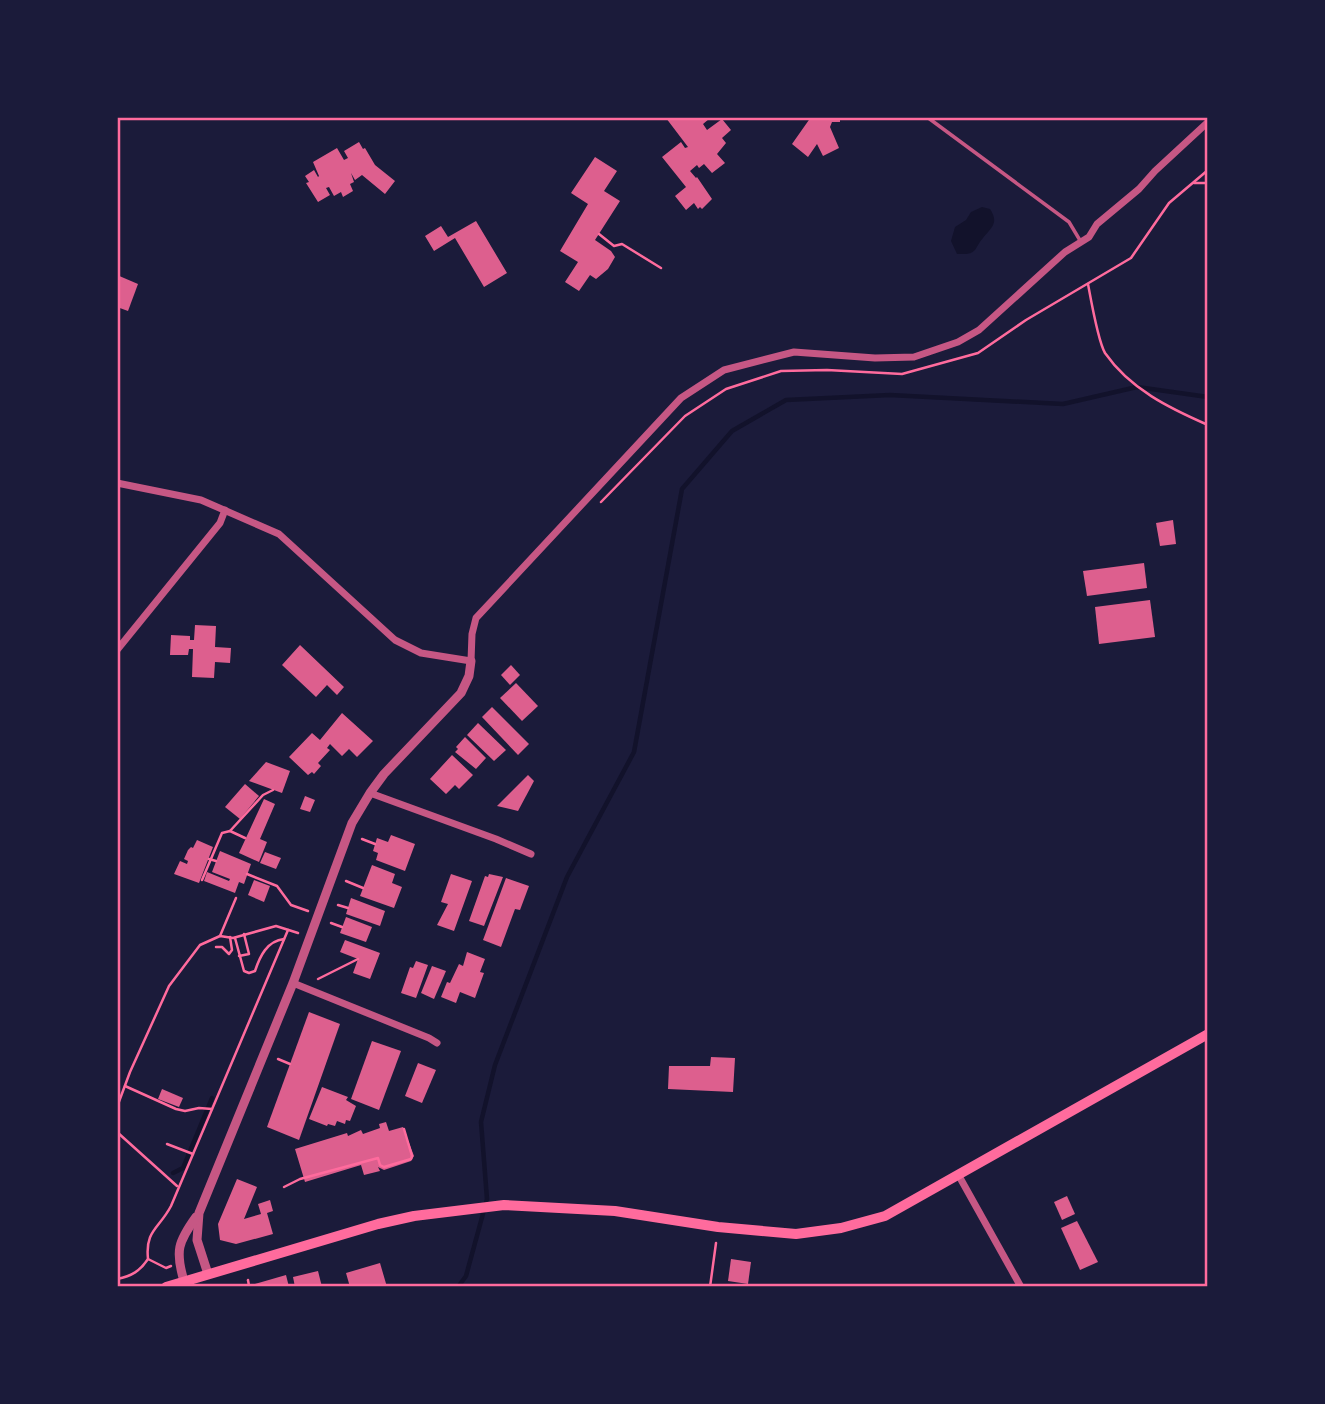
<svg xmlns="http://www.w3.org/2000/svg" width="1325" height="1404" viewBox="0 0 1325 1404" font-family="'Public Sans',sans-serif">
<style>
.water{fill:#12122b}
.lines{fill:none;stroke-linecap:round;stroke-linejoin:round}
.stream{stroke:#12122b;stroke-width:4.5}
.building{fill:#dd5f8e}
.path{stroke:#ff6b9d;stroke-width:2.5}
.service{stroke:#c65784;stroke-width:3.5}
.minor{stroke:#c65784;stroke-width:7}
.tertiary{stroke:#c65784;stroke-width:9}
.primary{stroke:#ff6b9d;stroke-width:10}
.neatline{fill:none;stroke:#ff6b9d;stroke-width:2.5}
</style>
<rect width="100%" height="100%" fill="#1b1b3a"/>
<path class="water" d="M 982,207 L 990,209 C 999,223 992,227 983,238 C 973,250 978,255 957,254 L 951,241 L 955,227 L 966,220 L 971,212 Z"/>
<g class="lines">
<g class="stream">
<path d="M 173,1173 L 183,1168 L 212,1098"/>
<path d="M 458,1287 L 466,1276 L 487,1199 L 481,1122 L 495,1065 L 567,877 L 634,752 L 682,489 L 732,431 L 786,400 L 890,395 L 1063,404 L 1137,387 L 1208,397"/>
</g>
</g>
<g class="building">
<path d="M 668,117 L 708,117 L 709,119 L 703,124 L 707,130 L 722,119 L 731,130 L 722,138 L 726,143 L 717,154 L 725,163 L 712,173 L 704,164 L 699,168 L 697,165 L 690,171 L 696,178 L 697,177 L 712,199 L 702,209 L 700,207 L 698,209 L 694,203 L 686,210 L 675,196 L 686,187 L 662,157 L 681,142 L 685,148 L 688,147 L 666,118 Z"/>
<path d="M 811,117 L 840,117 L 840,122 L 832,122 L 830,127 L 839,148 L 823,156 L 817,144 L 808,157 L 792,144 Z"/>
<path d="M 359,142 L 363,149 L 365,148 L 375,165 L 395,181 L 385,194 L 362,175 L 355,180 L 351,173 L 354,182 L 350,184 L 353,191 L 343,197 L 341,192 L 334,196 L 329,187 L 326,188 L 330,195 L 318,202 L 306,183 L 309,182 L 305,176 L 314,170 L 318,177 L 319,176 L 313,162 L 337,148 L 344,160 L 348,158 L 344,151 Z"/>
<path d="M 595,157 L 617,171 L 604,191 L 620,201 L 595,240 L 611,251 L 615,257 L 608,269 L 596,279 L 590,275 L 579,291 L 565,282 L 578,262 L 560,251 L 588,204 L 571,193 Z"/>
<path d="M 476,221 L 507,273 L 484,287 L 455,238 L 434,251 L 425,236 L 441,226 L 448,237 Z"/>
<path d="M 117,275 L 138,284 L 128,311 L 117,307 Z"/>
<path d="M 1173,520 L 1176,544 L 1160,546 L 1156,523 Z"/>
<path d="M 1144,563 L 1147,588 L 1087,596 L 1083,571 Z"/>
<path d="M 1150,600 L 1155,637 L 1099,644 L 1095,607 Z"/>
<path d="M 195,625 L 216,626 L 215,647 L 231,648 L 230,663 L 215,662 L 214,678 L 192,677 L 193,649 L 189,649 L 188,655 L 170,655 L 171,635 L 190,636 L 190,640 L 194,640 Z"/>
<path d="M 300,645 L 344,687 L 337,695 L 327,685 L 316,697 L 282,665 Z"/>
<path d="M 511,665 L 520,675 L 510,685 L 501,675 Z"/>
<path d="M 516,683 L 538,706 L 522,721 L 500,698 Z"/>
<path d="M 492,707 L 529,744 L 518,755 L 482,717 Z"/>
<path d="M 342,713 L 373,741 L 357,757 L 349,749 L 342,756 L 330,744 L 327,748 L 330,750 L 318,763 L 321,766 L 314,774 L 312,772 L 308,775 L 289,757 L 312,733 L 320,740 Z"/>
<path d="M 478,723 L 506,750 L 494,761 L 467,735 Z"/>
<path d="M 465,737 L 486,758 L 476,769 L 455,752 L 458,749 L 456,747 Z"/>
<path d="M 452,755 L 473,775 L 459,789 L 455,785 L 446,794 L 430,779 Z"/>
<path d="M 266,762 L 290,771 L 282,793 L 249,781 Z"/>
<path d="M 528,775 L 534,781 L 518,811 L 497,806 Z"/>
<path d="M 245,784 L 259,796 L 240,819 L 225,807 Z"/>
<path d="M 305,796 L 315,800 L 310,812 L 300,809 Z"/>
<path d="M 264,799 L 275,804 L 260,839 L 267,842 L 259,862 L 239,853 Z"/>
<path d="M 391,835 L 415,844 L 405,871 L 376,860 L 378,853 L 373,851 L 377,838 L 388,842 Z"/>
<path d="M 197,840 L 213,847 L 199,883 L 174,874 L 180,861 L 187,864 L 188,861 L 184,859 L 188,850 L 191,847 L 193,848 Z"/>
<path d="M 220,851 L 251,864 L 244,884 L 239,882 L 235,893 L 204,881 L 207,872 L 229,881 L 230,879 L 212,872 Z"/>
<path d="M 265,852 L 281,858 L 276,869 L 260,863 Z"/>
<path d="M 372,865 L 395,874 L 392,883 L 402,887 L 394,908 L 360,896 Z"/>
<path d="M 451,874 L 472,881 L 454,931 L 437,925 L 448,904 L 441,902 Z"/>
<path d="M 489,874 L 503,877 L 484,926 L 469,921 L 485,876 L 488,877 Z"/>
<path d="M 506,878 L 529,886 L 520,910 L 515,909 L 501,947 L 483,940 Z"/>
<path d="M 254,880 L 270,886 L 264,902 L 248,895 Z"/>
<path d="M 351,898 L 385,911 L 380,926 L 346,914 Z"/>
<path d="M 346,917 L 372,927 L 366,942 L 340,933 Z"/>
<path d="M 345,940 L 380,953 L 370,979 L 353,973 L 358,959 L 340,952 Z"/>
<path d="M 467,952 L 485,959 L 480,972 L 484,973 L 475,998 L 460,992 L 456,1003 L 441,997 L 447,982 L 450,983 L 459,964 L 463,966 Z"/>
<path d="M 416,961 L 428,965 L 416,998 L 401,993 L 410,967 L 413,968 Z"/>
<path d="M 432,966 L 446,971 L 434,999 L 421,993 Z"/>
<path d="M 309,1012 L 340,1024 L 299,1140 L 267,1127 Z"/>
<path d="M 372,1041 L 401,1051 L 379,1110 L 351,1099 Z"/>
<path d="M 711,1057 L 735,1058 L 733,1092 L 668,1089 L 669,1066 L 710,1066 Z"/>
<path d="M 418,1063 L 436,1070 L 422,1103 L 405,1096 Z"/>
<path d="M 322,1087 L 348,1097 L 346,1100 L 356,1106 L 350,1121 L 346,1120 L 345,1124 L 337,1121 L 335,1126 L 328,1124 L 327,1126 L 309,1119 Z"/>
<path d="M 162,1089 L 183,1098 L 179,1107 L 158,1099 Z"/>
<path d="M 386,1122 L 389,1131 L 403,1127 L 414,1156 L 411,1161 L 384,1170 L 378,1167 L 380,1171 L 364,1175 L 361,1165 L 305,1182 L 295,1149 L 347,1133 L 348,1136 L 361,1130 L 363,1134 L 380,1128 L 379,1124 Z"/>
<path d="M 237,1179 L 257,1187 L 244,1219 L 261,1214 L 258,1204 L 270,1200 L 273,1211 L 267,1213 L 273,1234 L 236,1244 L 220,1240 L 218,1224 Z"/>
<path d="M 1067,1196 L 1075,1214 L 1062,1220 L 1054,1202 Z"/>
<path d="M 1077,1221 L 1098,1262 L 1080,1270 L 1061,1228 Z"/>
<path d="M 731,1259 L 751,1262 L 748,1284 L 728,1281 Z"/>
<path d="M 380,1263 L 387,1287 L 350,1287 L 346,1273 Z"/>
<path d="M 318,1271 L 322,1287 L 295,1287 L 293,1277 Z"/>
<path d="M 286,1275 L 289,1287 L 248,1287 L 248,1286 Z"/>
</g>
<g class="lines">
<g class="path">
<path d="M 1194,183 L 1208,183"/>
<path d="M 599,234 L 614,246 L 622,244 L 661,268"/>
<path d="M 1088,284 C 1091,300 1098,341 1105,353 C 1130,389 1169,408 1208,425"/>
<path d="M 601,502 L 685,416 L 726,389 L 781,371 L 827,370 L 902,374 L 978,353 L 1026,320 L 1131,258 L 1169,203 L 1208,170"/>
<path d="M 230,831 L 263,795 L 273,790"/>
<path d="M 362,839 L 375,844"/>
<path d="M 209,859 L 216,861"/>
<path d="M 247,874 L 277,886 L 291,905 L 308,911"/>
<path d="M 202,880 L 222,833 L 230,831 L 245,838"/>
<path d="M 346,881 L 363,888"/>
<path d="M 338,905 L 348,908"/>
<path d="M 331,923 L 342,927"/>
<path d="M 220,936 L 236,898"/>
<path d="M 235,938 L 244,971 L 249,973 L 255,971 C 260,956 267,941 284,939"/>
<path d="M 216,947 L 222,947 L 229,954 L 232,950 L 230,937"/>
<path d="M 239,956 L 249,954 L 244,934"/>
<path d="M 318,979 L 358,959"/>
<path d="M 278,1059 L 290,1064"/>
<path d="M 125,1086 L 176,1109 L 185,1111 L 199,1108 L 212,1109"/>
<path d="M 117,1107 L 130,1072 L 169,986 L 200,945 L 220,936 L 233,938 L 276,926 L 298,933"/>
<path d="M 117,1132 L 177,1186"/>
<path d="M 167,1144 L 193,1154"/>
<path d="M 284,1187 L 300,1179 L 378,1158 L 380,1165 L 384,1167 L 411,1159 L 412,1156 L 404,1129"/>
<path d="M 148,1259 L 166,1268 L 171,1266"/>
<path d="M 117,1279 C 132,1276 140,1271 148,1259 C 145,1230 159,1229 171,1206 L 288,930"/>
<path d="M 248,1280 L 249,1286"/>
<path d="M 710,1287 L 716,1243"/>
</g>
<path class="service" d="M 927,117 L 1069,222 L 1081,242"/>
<g class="minor">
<path d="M 117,483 L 201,500 L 279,534 L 395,640 L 421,653 L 471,661 L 472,634 L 476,618 L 681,398 L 724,370 L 794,352 L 875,358 L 914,357 L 958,342 L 979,330 L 1065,252 L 1089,237 L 1097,224 L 1139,189 L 1155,171 L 1208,122"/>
<path d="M 117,650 L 220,523 L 225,510"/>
<path d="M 370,793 L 496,839 L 531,854"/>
<path d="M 293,983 L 429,1038 L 437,1043"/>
<path d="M 959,1176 L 1021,1287"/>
</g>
<g class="tertiary">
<path d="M 208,1274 L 197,1240 L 199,1213 L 293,983 L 352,823 L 370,793 L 384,774 L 461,693 L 469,676 L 471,661"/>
<path d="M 184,1281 C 175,1251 178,1242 196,1217"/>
</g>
<path class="primary" d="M 166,1287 L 378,1224 L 414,1216 L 504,1205 L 615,1211 L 718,1227 L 796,1234 L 841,1228 L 885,1216 L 1208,1034"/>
</g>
<rect width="1325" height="1404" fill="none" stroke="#1b1b3a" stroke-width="238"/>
<rect x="119" y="119" width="1087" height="1166" class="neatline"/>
</svg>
